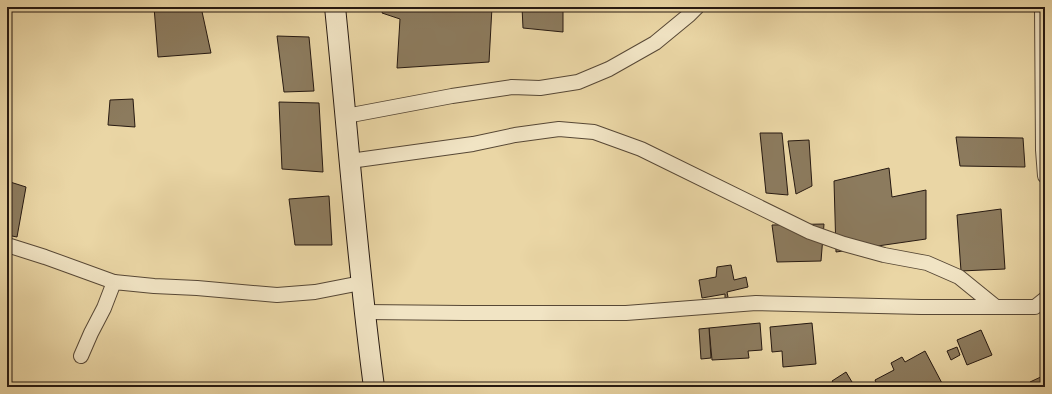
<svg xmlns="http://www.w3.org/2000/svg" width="1052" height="394" viewBox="0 0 1052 394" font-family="'Libre Bodoni',serif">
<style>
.building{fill:#8c7b5e;stroke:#261911}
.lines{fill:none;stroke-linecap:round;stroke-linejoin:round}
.street-casing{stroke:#574836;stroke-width:16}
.secondary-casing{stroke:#261911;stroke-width:22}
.street{stroke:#f1e4c4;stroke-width:14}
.secondary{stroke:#f1e4c4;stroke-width:20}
</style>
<rect width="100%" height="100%" fill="#ead6a5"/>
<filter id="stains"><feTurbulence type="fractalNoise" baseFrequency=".005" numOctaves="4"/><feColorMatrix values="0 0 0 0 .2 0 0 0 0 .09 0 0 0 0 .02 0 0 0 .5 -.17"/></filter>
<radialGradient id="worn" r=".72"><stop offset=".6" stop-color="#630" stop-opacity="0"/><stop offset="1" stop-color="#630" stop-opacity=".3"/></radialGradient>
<g class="building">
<path d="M 154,7 L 201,7 L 211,53 L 158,57 Z"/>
<path d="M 384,7 L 492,7 L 489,62 L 397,68 L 400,19 L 382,13 Z"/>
<path d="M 522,7 L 563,7 L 563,32 L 523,28 Z"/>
<path d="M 277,36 L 309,37 L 314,91 L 284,92 Z"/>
<path d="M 133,99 L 135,127 L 108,125 L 110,100 Z"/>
<path d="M 279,102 L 319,103 L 323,172 L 282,169 Z"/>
<path d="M 760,133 L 782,133 L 788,195 L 766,193 Z"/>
<path d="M 956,137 L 1023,138 L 1025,167 L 960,166 Z"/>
<path d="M 809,140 L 812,186 L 796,194 L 788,141 Z"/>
<path d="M 889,168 L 892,197 L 926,190 L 926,239 L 836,252 L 834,181 Z"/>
<path d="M 7,181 L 26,187 L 17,237 L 7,235 Z"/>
<path d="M 329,196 L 332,245 L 295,245 L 289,199 Z"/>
<path d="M 1001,209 L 1005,269 L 961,271 L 957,215 Z"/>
<path d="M 824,224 L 821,261 L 777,262 L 772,225 Z"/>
<path d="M 731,265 L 734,280 L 746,277 L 748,287 L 727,292 L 728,297 L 725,298 L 725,294 L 702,298 L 699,280 L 716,277 L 717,267 Z"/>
<path d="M 760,323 L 762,350 L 748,351 L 749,358 L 712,360 L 709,328 Z"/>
<path d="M 812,323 L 816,364 L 783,367 L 782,351 L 772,352 L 770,327 Z"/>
<path d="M 709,328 L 711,358 L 701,359 L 699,329 Z"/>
<path d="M 981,330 L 992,355 L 967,365 L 957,340 Z"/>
<path d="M 957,347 L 960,355 L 951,360 L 947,351 Z"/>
<path d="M 925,351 L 944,387 L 878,387 L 875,380 L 894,370 L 891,363 L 902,357 L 905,362 Z"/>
<path d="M 846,372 L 855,387 L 836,387 L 832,381 Z"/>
<path d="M 1045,375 L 1045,387 L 1029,387 L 1030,382 Z"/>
<path d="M 1018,384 L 1018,387 L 1004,387 L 1004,385 Z"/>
</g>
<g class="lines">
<g class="street-casing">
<g id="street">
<path d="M 1042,7 L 1043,150 L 1045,176"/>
<path d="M 346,116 L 452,96 L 512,87 L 540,88 L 578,82 L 609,69 L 655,43 L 689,15 L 697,7"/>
<path d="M 350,161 L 473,144 L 515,135 L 559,129 L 594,132 L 641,149 L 810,232 L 844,244 L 884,255 L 927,263 L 959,277 L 996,307"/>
<path d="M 7,245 L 45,257 L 114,282"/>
<path d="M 364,312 L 464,313 L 626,313 L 756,303 L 921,307 L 1035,307 L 1045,299"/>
<path d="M 81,356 L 91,333 L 104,308 L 114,282 L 154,286 L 197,288 L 277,295 L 315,292 L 361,283"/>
</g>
</g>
<g class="secondary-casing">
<path id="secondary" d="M 335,7 C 348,134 357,261 374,387"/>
</g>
<use href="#street" class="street"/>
<use href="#secondary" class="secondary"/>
</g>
<rect width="1052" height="394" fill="none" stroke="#ead6a5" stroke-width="24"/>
<rect x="8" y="8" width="1036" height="378" fill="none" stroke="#261911" stroke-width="2"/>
<rect x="12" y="12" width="1028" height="370" fill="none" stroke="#261911"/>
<rect width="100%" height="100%" filter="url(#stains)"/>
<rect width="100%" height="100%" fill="url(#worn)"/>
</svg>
